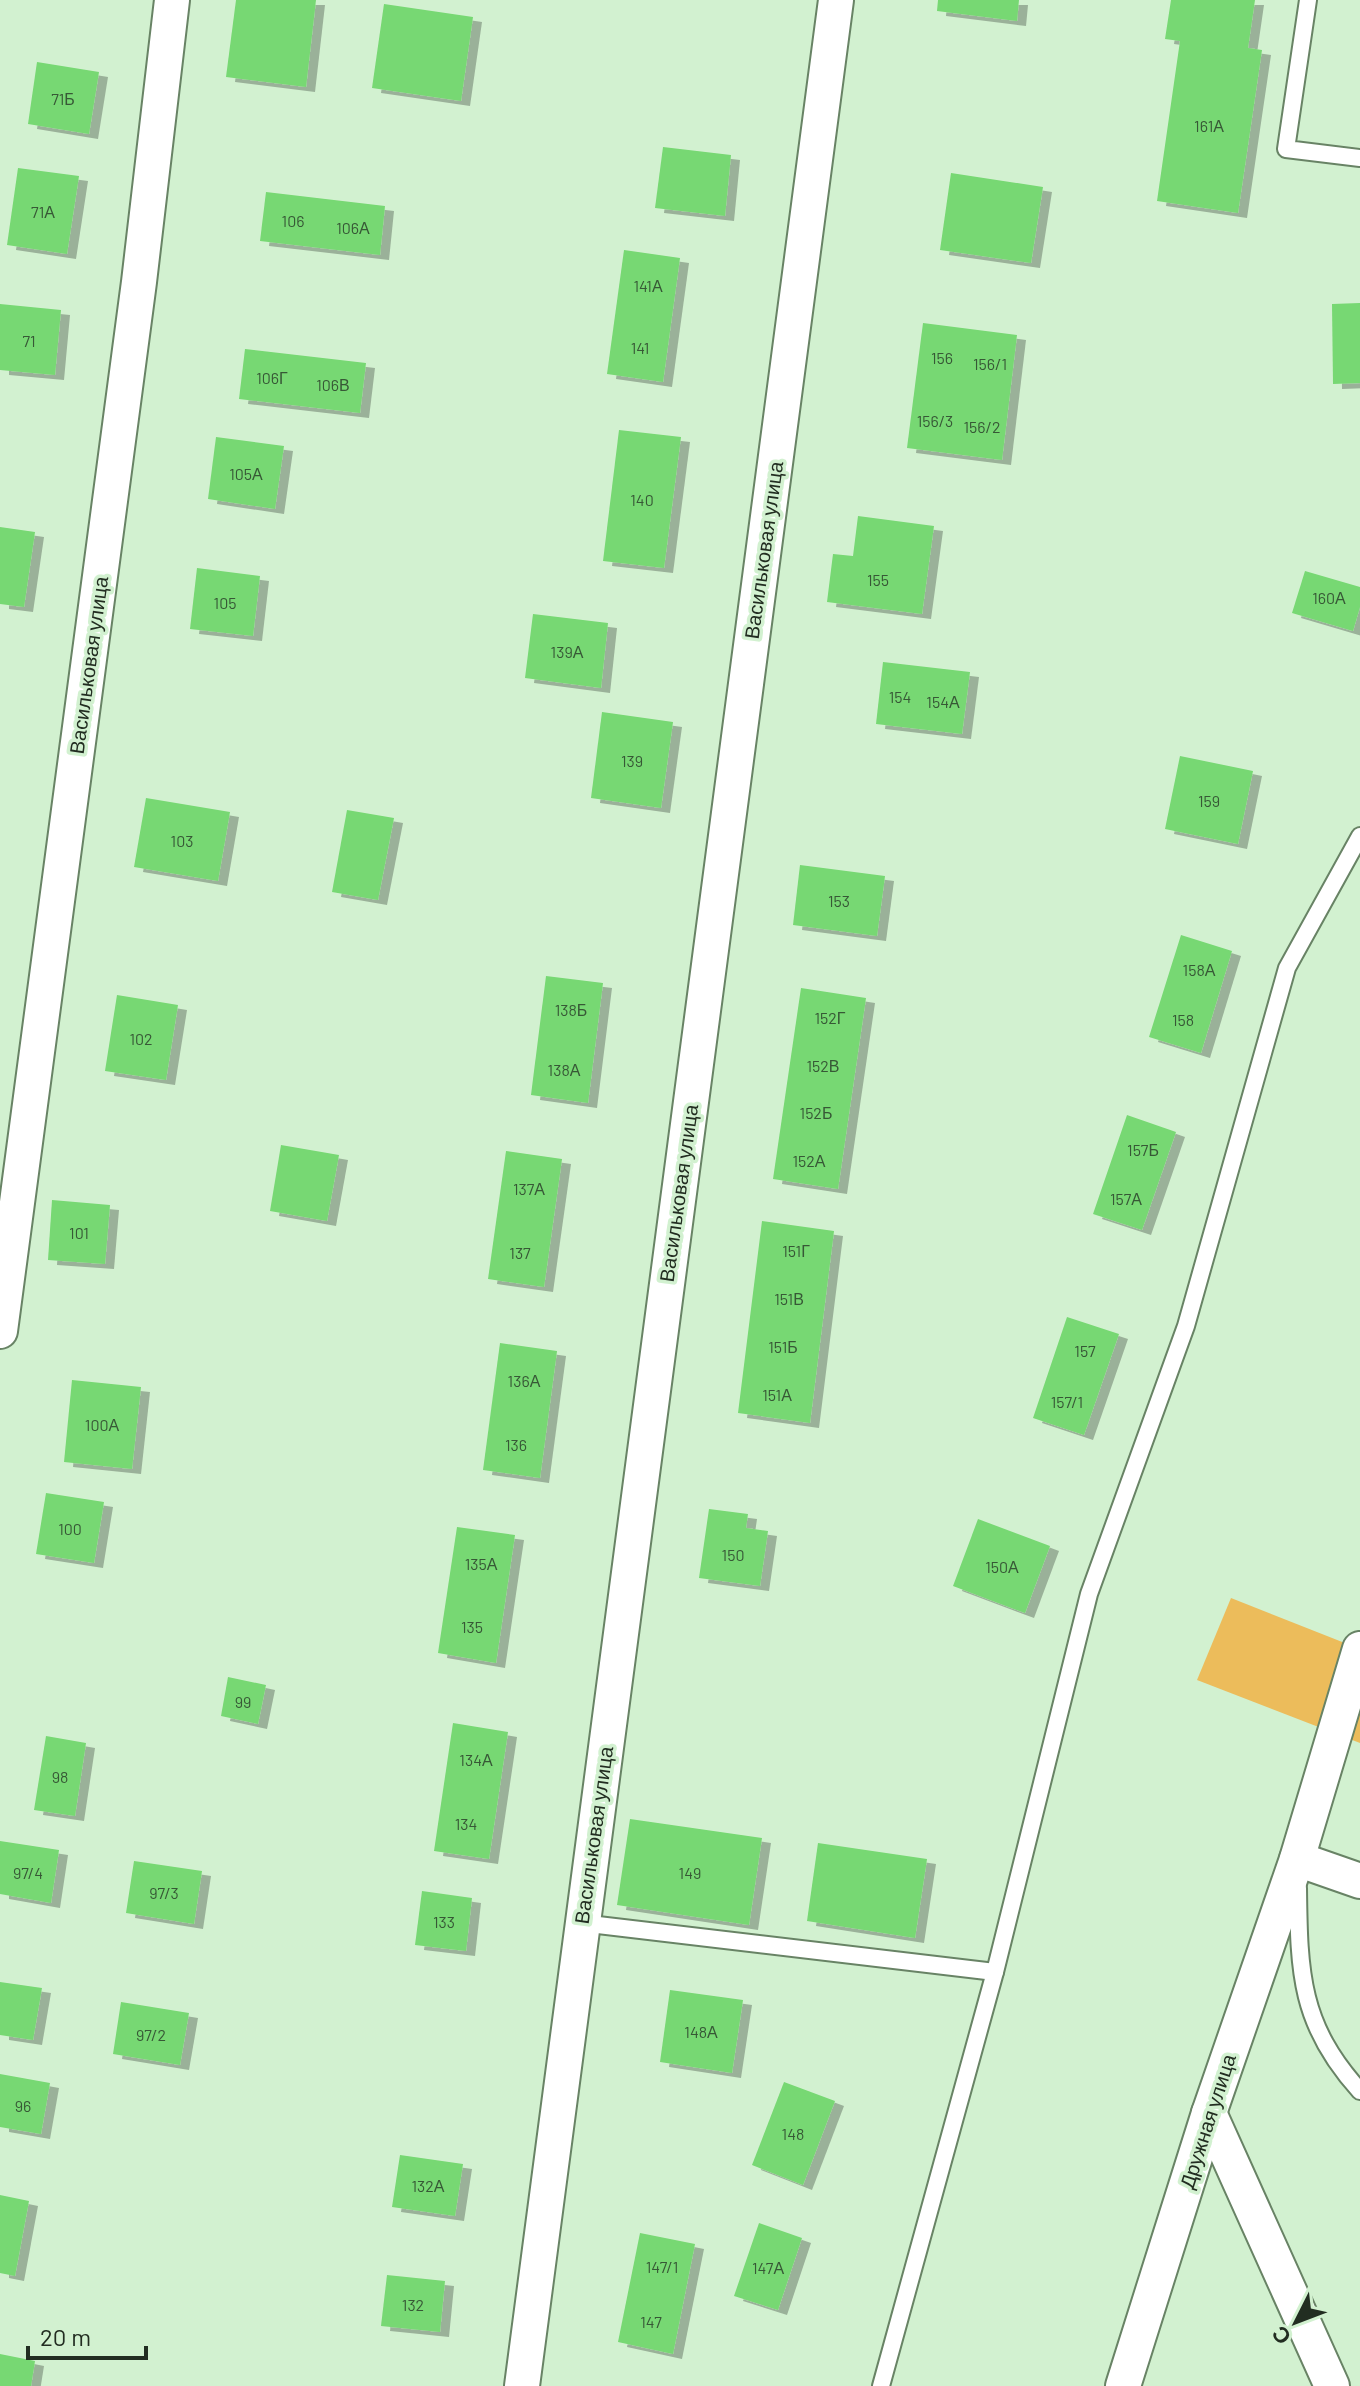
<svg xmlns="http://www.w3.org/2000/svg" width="1360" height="2386" viewBox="0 0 1360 2386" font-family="Barlow,sans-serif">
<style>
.green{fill:#ecbc5b}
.building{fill:#77d873;filter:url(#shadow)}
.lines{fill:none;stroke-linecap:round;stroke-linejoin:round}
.lane-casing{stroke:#688365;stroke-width:20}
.street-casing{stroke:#688365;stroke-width:38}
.lane{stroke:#fff;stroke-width:16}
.street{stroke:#fff;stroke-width:34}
.labels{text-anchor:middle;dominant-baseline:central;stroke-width:7;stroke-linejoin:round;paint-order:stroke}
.number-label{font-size:16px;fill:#375836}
.street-label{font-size:20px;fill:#222d21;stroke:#d2f1d0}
</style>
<defs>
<filter id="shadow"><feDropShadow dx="9" dy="5" stdDeviation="0" flood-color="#0004"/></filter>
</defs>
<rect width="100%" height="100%" fill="#d2f1d0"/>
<path class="green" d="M 1231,1598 L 1360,1649 L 1360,1743 L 1197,1680 Z"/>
<g class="building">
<path d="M 236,0 L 316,0 L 306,87 L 226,77 Z"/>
<path d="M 938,0 L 1019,0 L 1017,21 L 937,11 Z"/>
<path d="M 1171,0 L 1255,0 L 1248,48 L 1262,50 L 1238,213 L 1157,201 L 1180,41 L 1165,39 Z"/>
<path d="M 384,4 L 473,17 L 461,101 L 372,88 Z"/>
<path d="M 37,62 L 99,72 L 89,134 L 28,124 Z"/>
<path d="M 663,147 L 731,155 L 725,216 L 655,208 Z"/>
<path d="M 18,168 L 79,176 L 67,254 L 7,245 Z"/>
<path d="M 951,173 L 1043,187 L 1031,263 L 940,250 Z"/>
<path d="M 266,192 L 385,206 L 380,255 L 260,241 Z"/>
<path d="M 624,250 L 680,258 L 663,382 L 607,374 Z"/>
<path d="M 1360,303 L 1360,383 L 1333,384 L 1332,304 Z"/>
<path d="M 0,304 L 61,310 L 55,375 L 0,370 Z"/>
<path d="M 923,323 L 1017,335 L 1002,460 L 907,448 Z"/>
<path d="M 245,349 L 366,363 L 360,413 L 239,399 Z"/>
<path d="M 619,430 L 681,437 L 664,568 L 603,561 Z"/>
<path d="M 216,437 L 284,446 L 275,509 L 208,499 Z"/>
<path d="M 858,516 L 934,526 L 922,614 L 827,602 L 833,554 L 853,556 Z"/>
<path d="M 0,527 L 35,532 L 24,607 L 0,604 Z"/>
<path d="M 197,568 L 260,576 L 253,636 L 190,629 Z"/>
<path d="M 1305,571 L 1360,587 L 1360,607 L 1353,631 L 1292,613 Z"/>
<path d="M 533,614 L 608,623 L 601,688 L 525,678 Z"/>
<path d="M 883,662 L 970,672 L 962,734 L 876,724 Z"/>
<path d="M 602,712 L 673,722 L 661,808 L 591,798 Z"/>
<path d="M 1180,756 L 1253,771 L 1238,844 L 1165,829 Z"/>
<path d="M 146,798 L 230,812 L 218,881 L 134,867 Z"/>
<path d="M 347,810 L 394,818 L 378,900 L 332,892 Z"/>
<path d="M 800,865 L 885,876 L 877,936 L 793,925 Z"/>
<path d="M 1181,935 L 1232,951 L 1201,1053 L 1149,1037 Z"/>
<path d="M 546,976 L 603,983 L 588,1103 L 531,1095 Z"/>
<path d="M 801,988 L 866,998 L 838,1189 L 773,1179 Z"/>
<path d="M 117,995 L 178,1005 L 166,1080 L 105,1071 Z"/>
<path d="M 1127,1115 L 1176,1132 L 1142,1230 L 1093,1214 Z"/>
<path d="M 281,1145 L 339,1155 L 327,1221 L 270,1211 Z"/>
<path d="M 506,1151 L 562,1159 L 544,1287 L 488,1279 Z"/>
<path d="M 52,1200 L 110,1205 L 105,1264 L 48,1260 Z"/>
<path d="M 762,1221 L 834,1231 L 810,1423 L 738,1413 Z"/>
<path d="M 1067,1317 L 1119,1334 L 1084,1435 L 1033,1418 Z"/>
<path d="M 500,1343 L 557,1351 L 540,1478 L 483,1470 Z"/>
<path d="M 72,1380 L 141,1387 L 132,1469 L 64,1462 Z"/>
<path d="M 46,1493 L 104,1502 L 94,1563 L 36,1554 Z"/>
<path d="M 709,1509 L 748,1514 L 746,1528 L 768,1531 L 760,1586 L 699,1578 Z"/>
<path d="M 978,1519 L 1050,1546 L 1025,1613 L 953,1586 Z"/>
<path d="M 457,1527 L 515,1535 L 496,1663 L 438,1653 Z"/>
<path d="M 228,1677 L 266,1685 L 258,1724 L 221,1716 Z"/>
<path d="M 453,1723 L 508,1732 L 489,1859 L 434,1851 Z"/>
<path d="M 46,1736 L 86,1743 L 75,1816 L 34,1810 Z"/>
<path d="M 630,1819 L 762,1838 L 749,1925 L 617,1905 Z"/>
<path d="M 0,1841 L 59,1850 L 51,1903 L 0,1894 Z"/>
<path d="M 818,1843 L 927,1859 L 915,1938 L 807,1921 Z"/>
<path d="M 134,1861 L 202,1871 L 194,1924 L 126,1913 Z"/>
<path d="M 422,1891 L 472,1898 L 466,1951 L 415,1945 Z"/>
<path d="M 0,1982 L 42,1988 L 33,2040 L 0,2035 Z"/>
<path d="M 670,1990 L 743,2000 L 732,2073 L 660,2062 Z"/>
<path d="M 121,2002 L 189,2013 L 180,2065 L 113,2054 Z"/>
<path d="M 0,2074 L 50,2083 L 41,2134 L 0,2127 Z"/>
<path d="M 784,2082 L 835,2101 L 803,2185 L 752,2165 Z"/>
<path d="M 400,2155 L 463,2164 L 455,2216 L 392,2207 Z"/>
<path d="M 0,2195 L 29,2201 L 15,2276 L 0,2273 Z"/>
<path d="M 759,2223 L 802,2238 L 778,2310 L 734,2296 Z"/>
<path d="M 640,2233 L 695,2244 L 673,2354 L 618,2342 Z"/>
<path d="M 387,2275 L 445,2281 L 440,2332 L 381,2326 Z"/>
<path d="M 0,2354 L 35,2361 L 31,2386 L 0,2386 Z"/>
</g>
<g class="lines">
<g class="lane-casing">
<g id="lane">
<path d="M 1308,0 L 1286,149 L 1360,158"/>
<path d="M 1298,1888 C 1299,1973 1300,2025 1360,2091"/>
<path d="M 581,1923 L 995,1972"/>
<path d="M 881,2386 L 995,1972 L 1089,1594 L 1186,1326 L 1287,968 L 1360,836"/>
</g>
</g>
<g class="street-casing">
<g id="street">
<path d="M 0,1331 L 139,282 L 172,0"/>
<path d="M 1297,1859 L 1360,1881"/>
<path d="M 1209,2113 L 1332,2386"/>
<path d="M 522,2386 L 836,0"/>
<path d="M 1123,2386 L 1209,2113 L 1297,1859 L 1360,1649"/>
</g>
</g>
<use href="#lane" class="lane"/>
<use href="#street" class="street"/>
</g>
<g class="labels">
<g class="number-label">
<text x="63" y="98">71Б</text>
<text x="1209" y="125">161А</text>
<text x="43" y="211">71А</text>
<text x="293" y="220">106</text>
<text x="353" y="227">106А</text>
<text x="648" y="285">141А</text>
<text x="29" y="340">71</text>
<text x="640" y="347">141</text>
<text x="942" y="357">156</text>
<text x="990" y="363">156/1</text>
<text x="272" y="377">106Г</text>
<text x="333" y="384">106В</text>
<text x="935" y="420">156/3</text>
<text x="982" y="426">156/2</text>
<text x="246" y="473">105А</text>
<text x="642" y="499">140</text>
<text x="878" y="579">155</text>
<text x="1329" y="597">160А</text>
<text x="225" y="602">105</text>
<text x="567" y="651">139А</text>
<text x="900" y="696">154</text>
<text x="943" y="701">154А</text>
<text x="632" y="760">139</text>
<text x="1209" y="800">159</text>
<text x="182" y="840">103</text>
<text x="839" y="900">153</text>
<text x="1199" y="969">158А</text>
<text x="571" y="1009">138Б</text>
<text x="830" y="1017">152Г</text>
<text x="1183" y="1019">158</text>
<text x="141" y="1038">102</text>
<text x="823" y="1065">152В</text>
<text x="564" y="1069">138А</text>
<text x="816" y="1112">152Б</text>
<text x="1143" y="1149">157Б</text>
<text x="809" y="1160">152А</text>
<text x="529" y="1188">137А</text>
<text x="1126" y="1198">157А</text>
<text x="79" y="1232">101</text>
<text x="796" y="1250">151Г</text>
<text x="520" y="1252">137</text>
<text x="789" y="1298">151В</text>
<text x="783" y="1346">151Б</text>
<text x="1085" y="1350">157</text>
<text x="524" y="1380">136А</text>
<text x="777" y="1394">151А</text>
<text x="1067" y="1401">157/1</text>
<text x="102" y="1424">100А</text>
<text x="516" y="1444">136</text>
<text x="70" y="1528">100</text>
<text x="733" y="1554">150</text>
<text x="481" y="1563">135А</text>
<text x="1002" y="1566">150А</text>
<text x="472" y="1626">135</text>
<text x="243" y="1701">99</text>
<text x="476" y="1759">134А</text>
<text x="60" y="1776">98</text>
<text x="466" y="1823">134</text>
<text x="28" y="1872">97/4</text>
<text x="690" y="1872">149</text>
<text x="164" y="1892">97/3</text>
<text x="444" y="1921">133</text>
<text x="701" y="2031">148А</text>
<text x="151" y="2034">97/2</text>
<text x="23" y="2105">96</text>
<text x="793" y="2133">148</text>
<text x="428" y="2185">132А</text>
<text x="662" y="2266">147/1</text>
<text x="768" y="2267">147А</text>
<text x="413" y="2304">132</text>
<text x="651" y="2321">147</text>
</g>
<g class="street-label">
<text transform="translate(763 550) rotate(-82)">Васильковая улица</text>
<text transform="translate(88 665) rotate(-82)">Васильковая улица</text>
<text transform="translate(678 1193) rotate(-82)">Васильковая улица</text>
<text transform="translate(593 1835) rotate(-82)">Васильковая улица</text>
<text transform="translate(1207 2121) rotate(-72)">Дружная улица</text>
</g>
</g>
<g transform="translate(1296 2322) rotate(228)" stroke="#d2f1d0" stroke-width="6" paint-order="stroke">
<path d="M0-6L14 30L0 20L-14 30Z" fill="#222d21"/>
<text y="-12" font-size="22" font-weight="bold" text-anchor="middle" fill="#222d21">С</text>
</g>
<path d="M28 2346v12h118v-12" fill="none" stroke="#222d21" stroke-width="4"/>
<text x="40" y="2346" font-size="24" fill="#222d21" stroke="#d2f1d0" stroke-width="6" paint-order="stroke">20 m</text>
</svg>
